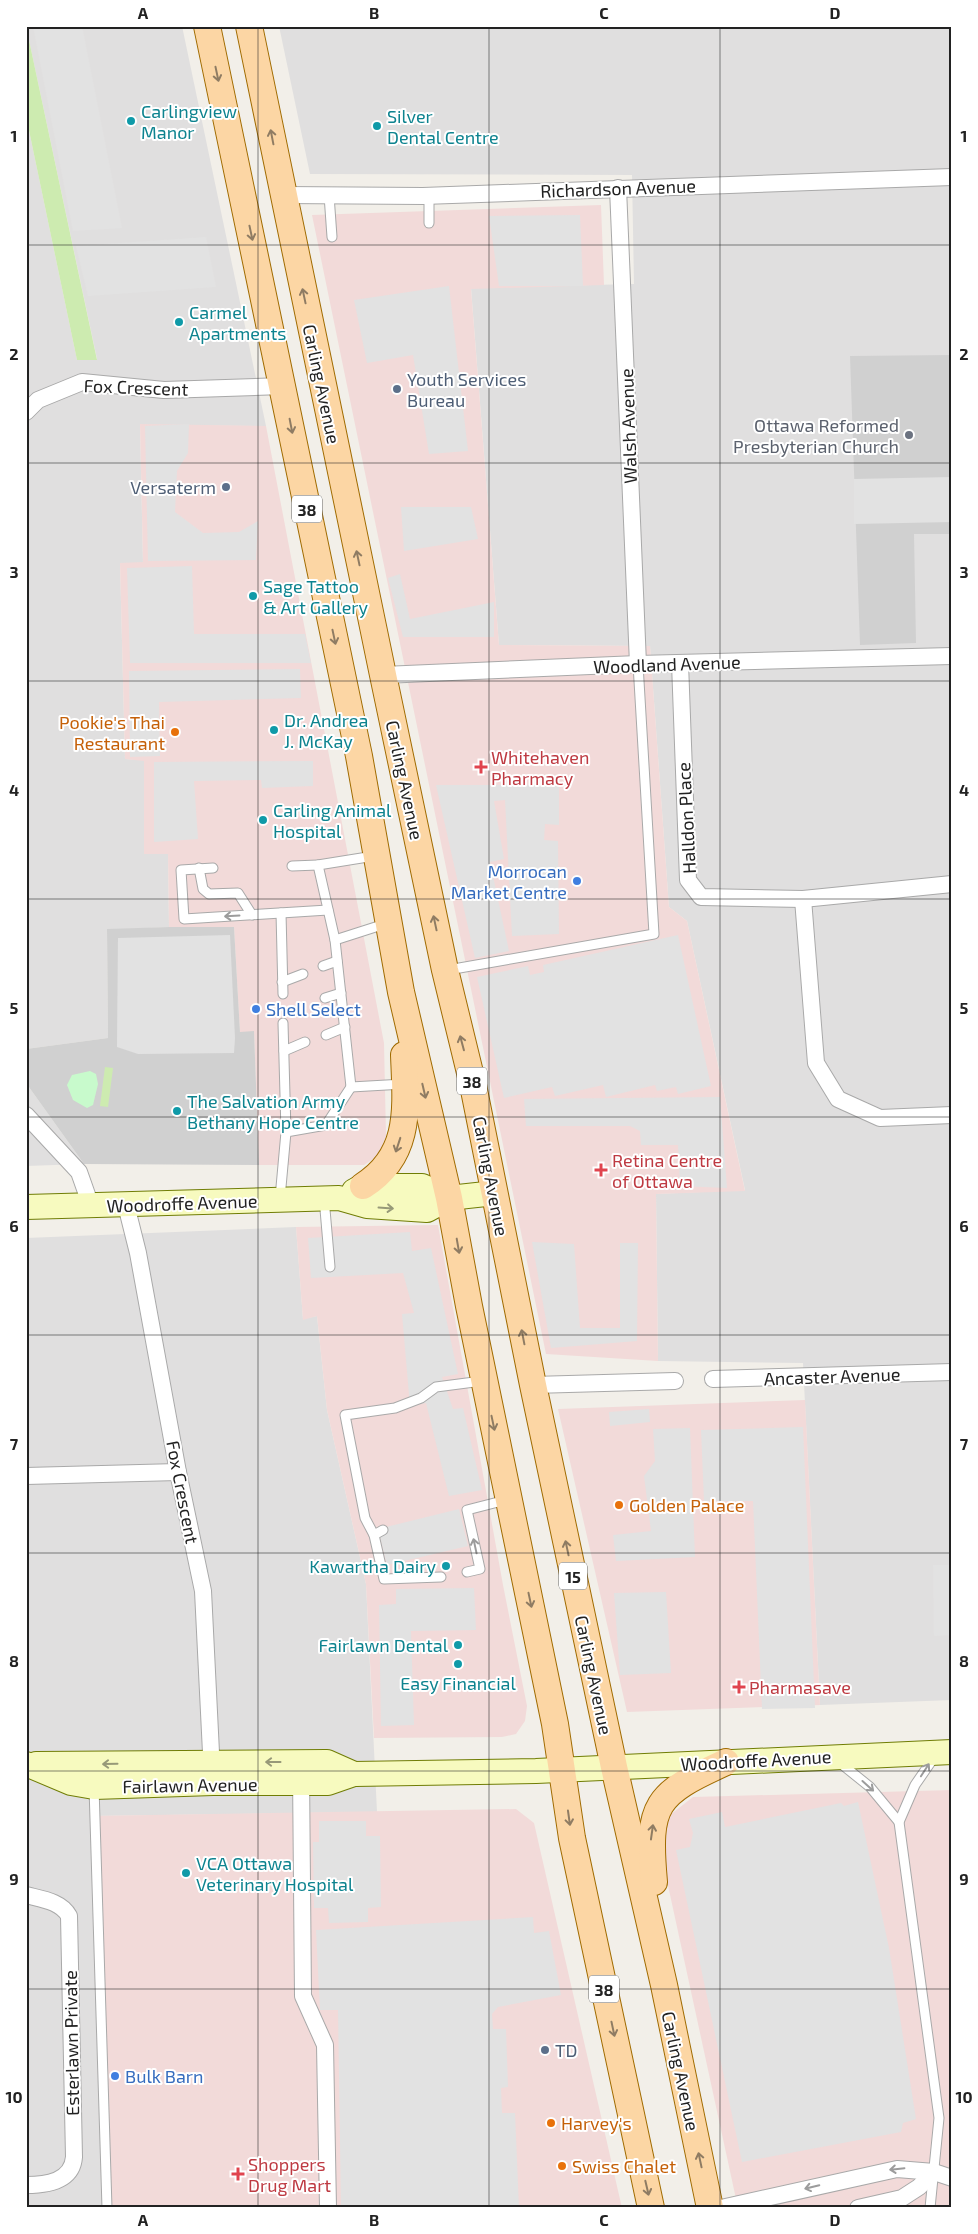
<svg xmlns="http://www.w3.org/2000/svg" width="978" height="2234" viewBox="0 0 978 2234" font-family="'Exo 2',sans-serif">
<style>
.residential{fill:#e0dfdf}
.commercial{fill:#f2dad9}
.religious{fill:#d0d0d0}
.grass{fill:#cdebb0}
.park{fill:#c8facc}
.parking{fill:#e2e2e2}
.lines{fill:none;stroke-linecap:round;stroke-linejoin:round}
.lane-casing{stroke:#a9a9a9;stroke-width:11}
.street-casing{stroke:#a9a9a9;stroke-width:18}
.secondary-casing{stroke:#707d05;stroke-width:26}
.primary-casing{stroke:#a06b00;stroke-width:28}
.lane{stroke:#fff;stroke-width:9}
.street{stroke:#fff;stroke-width:16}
.secondary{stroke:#f7fabf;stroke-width:24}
.primary{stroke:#fcd6a4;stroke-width:26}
.oneway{stroke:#8f7c63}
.oneway2{stroke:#9c9c9c}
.oneway3{stroke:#979978}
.grid{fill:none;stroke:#222;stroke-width:1;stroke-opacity:0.55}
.culture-dot{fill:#0f9aa8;stroke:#fff;stroke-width:2}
.service-dot{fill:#5c6f8a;stroke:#fff;stroke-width:2}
.worship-dot{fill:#6b7280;stroke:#fff;stroke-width:2}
.food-dot{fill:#e8710a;stroke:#fff;stroke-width:2}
.health-dot{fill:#e0444e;stroke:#fff;stroke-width:2}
.shop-dot{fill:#3f7fe0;stroke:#fff;stroke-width:2}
.labels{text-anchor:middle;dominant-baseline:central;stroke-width:4;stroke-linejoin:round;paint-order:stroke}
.shield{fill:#fff;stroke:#646464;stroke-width:1}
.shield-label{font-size:16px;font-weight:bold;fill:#222}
.culture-label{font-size:18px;fill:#0d838f;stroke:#fff;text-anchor:start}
.street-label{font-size:18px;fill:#222;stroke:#fff}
.service-label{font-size:18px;fill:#4e5e75;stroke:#fff;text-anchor:start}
.worship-label{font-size:18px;fill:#5b616d;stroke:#fff;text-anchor:end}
.food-label{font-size:18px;fill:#c56008;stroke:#fff;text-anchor:start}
.health-label{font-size:18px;fill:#be3a42;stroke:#fff;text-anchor:start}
.shop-label{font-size:18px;fill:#366cbe;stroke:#fff;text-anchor:start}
.neatline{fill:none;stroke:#222;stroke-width:2}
.grid-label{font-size:16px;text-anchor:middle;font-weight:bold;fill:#222}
</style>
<rect width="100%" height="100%" fill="#f2efe9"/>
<g class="residential">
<path d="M 26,26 L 182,26 L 266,426 L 140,425 L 143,563 L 120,563 L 125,759 L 144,760 L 144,854 L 168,854 L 169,927 L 107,930 L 108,1038 L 26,1049 L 26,116 L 77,360 L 97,359 Z"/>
<path d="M 279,26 L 952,26 L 952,1700 L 820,1705 L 803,1363 L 658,1361 L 656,1194 L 745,1190 L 687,921 L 669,907 L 650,646 L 499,645 L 471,288 L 634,284 L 632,175 L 310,174 Z"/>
<path d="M 26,1083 L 84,1164 L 26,1166 Z"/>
<path d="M 296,1227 L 303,1319 L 317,1316 L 327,1410 L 366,1584 L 377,1812 L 91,1816 L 103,2208 L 26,2208 L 26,1238 Z"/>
</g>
<g class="commercial">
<path d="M 601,205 L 604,285 L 471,289 L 499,645 L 650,646 L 669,907 L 687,921 L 745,1191 L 656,1194 L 658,1361 L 546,1354 L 312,215 Z"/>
<path d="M 140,424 L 266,426 L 384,1043 L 386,1136 L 379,1155 L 364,1165 L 259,1165 L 254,1032 L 240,1033 L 234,927 L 169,927 L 168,854 L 144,854 L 144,761 L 125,759 L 120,563 L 143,562 Z"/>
<path d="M 438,1225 L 503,1585 L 527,1706 L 525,1721 L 516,1734 L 502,1737 L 374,1738 L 366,1584 L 327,1410 L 317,1316 L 303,1320 L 296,1227 Z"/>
<path d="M 805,1400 L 820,1705 L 627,1712 L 558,1409 Z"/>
<path d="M 952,1790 L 952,2208 L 738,2208 L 659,1844 L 670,1815 L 693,1797 Z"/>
<path d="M 516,1809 L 534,1823 L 622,2208 L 103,2208 L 91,1816 Z"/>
</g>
<g class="religious">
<path d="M 952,355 L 952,534 L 914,534 L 916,643 L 860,645 L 850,356 Z"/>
<path d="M 169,927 L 234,927 L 240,1032 L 254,1031 L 259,1165 L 84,1164 L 26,1083 L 26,1049 L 108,1038 L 107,929 Z"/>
</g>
<g class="grass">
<path d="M 26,26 L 97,360 L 77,360 L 26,116 Z"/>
<path d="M 105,1067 L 113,1068 L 108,1107 L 100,1106 Z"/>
</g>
<path class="park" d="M 90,1071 L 96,1074 L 98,1084 L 93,1105 L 87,1108 L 73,1100 L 67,1085 L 72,1075 Z"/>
<g class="parking">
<path d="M 33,26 L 82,26 L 122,228 L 73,231 Z"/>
<path d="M 580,215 L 583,286 L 499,286 L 489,216 Z"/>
<path d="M 206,237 L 216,287 L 88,296 L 76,246 Z"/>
<path d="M 449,286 L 468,451 L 429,454 L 413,355 L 367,363 L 354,300 Z"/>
<path d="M 189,424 L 188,453 L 177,471 L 175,512 L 203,533 L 239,532 L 258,521 L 256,560 L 148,561 L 145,426 Z"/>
<path d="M 952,477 L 952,522 L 854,524 L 854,479 Z"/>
<path d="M 401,507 L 471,507 L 478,539 L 404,551 Z"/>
<path d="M 192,566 L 194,634 L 305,634 L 311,663 L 130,663 L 127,568 Z"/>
<path d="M 400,574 L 410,619 L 494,602 L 494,637 L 403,637 L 388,578 Z"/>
<path d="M 300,669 L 301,698 L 159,702 L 160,756 L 130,757 L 129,671 Z"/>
<path d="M 313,761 L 313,786 L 262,788 L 261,780 L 194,781 L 198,839 L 154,842 L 154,762 Z"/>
<path d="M 436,785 L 559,785 L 559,825 L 545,824 L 544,840 L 558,841 L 559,934 L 512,936 L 505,800 L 494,801 L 504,859 L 490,862 L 509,951 L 475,958 Z"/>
<path d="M 230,935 L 235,1038 L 234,1053 L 138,1054 L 117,1047 L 118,938 Z"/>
<path d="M 678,935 L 711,1086 L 678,1094 L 676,1087 L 657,1091 L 655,1085 L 606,1097 L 603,1085 L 555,1096 L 552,1087 L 504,1098 L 477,977 L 528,966 L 530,975 L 544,972 L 543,965 Z"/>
<path d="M 720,1097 L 727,1188 L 680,1186 L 678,1145 L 641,1145 L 640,1131 L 630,1126 L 526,1126 L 524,1099 Z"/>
<path d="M 410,1232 L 412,1251 L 431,1248 L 458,1374 L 442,1377 L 453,1409 L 463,1408 L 482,1490 L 449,1496 L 426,1403 L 410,1406 L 402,1314 L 414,1313 L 403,1273 L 311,1278 L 308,1238 Z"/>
<path d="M 532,1242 L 574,1244 L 580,1328 L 620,1328 L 620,1243 L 638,1243 L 637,1341 L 551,1348 Z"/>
<path d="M 649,1409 L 650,1422 L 610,1426 L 609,1412 Z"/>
<path d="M 803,1427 L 815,1708 L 762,1709 L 753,1501 L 704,1501 L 701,1430 Z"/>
<path d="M 690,1428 L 695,1557 L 616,1561 L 613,1535 L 651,1531 L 644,1476 L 655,1461 L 653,1429 Z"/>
<path d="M 459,1509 L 468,1546 L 387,1565 L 378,1529 Z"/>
<path d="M 933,1565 L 952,1565 L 952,1635 L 934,1636 Z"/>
<path d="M 474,1588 L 476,1630 L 411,1631 L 414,1725 L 381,1726 L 379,1605 L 396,1604 L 396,1589 Z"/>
<path d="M 666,1592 L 671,1673 L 620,1675 L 614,1593 Z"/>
<path d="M 858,1802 L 889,1948 L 916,2119 L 903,2123 L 901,2132 L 742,2162 L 676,1850 L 690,1847 L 693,1833 L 689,1819 L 722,1812 L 725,1827 L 841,1803 L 844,1806 Z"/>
<path d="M 319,1821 L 366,1821 L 366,1836 L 380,1836 L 381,1907 L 368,1908 L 368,1922 L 329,1923 L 328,1908 L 314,1908 L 313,1842 L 319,1842 Z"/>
<path d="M 533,1917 L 534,1933 L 549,1931 L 561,1995 L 498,2007 L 492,2014 L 493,2029 L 506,2029 L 508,2087 L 501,2088 L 502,2113 L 515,2113 L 519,2208 L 341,2208 L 338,2010 L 320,2010 L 316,1930 Z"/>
</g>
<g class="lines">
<g class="lane-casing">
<g id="lane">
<path d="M 329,195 L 332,237"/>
<path d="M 429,223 L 429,196"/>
<path d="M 292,866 L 318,865"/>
<path d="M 199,868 L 203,889 L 209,894 L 238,893 L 252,915"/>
<path d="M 213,868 L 181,870 L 184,919 L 328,910"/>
<path d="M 281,913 L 283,994"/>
<path d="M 388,923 L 335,940 L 351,1087 L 404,1084"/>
<path d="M 335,940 L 318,865 L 374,856"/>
<path d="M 323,966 L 337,961"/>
<path d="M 448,970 L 654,934 L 638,664"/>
<path d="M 282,982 L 303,974"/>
<path d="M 325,998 L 341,993"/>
<path d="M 283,1023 L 286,1132"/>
<path d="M 326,1035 L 345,1027"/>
<path d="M 284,1051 L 305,1042"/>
<path d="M 280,1198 L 286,1132 L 326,1125 L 351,1087"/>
<path d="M 324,1198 L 330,1267"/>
<path d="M 383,1530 L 374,1535 L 384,1579 L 441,1577"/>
<path d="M 374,1535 L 365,1518 L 345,1415 L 395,1408 L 421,1398 L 436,1387 L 482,1381"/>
<path d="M 467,1572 L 480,1569 L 467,1510 L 506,1500"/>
<path d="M 839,1762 L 870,1787 L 899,1822"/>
<path d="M 94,1787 L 107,2208"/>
<path d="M 930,2208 L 939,2118 L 899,1822 L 915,1785 L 935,1756"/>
</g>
</g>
<g class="street-casing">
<g id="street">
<path d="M 618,188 L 638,664"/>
<path d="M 283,195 L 423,196 L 952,177"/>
<path d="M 26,412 L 38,400 L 82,382 L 164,390 L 283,386"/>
<path d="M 680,663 L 688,880 L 701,897 L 803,899 L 952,884"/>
<path d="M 383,675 L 638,664 L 952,656"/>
<path d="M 803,899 L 816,1063 L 838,1099 L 880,1118 L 952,1115"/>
<path d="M 26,1115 L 79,1172 L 91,1206"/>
<path d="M 126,1205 L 138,1253 L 178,1472 L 203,1591 L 212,1773"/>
<path d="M 713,1379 L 952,1372"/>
<path d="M 533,1385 L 675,1381"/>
<path d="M 26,1476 L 178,1472"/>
<path d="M 301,1772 L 303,1996 L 325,2045 L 328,2208"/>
<path d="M 26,1895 C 41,1899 61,1901 69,1916 L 74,2157 C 72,2182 46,2185 26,2185"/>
<path d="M 721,2208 L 897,2169 L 934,2172 L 952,2178"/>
<path d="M 858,2208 L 902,2198 L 919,2187 L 934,2172"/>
</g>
</g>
<g class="secondary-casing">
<g id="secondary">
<path d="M 354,1191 L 363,1186 L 422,1186 L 449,1198"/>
<path d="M 26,1207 L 339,1198 L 367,1206 L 427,1210 L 449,1198 L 495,1193"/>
<path d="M 26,1764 L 71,1783 L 94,1787 L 213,1783 L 328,1783 L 354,1774 L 536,1771 L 952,1752"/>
<path d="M 36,1764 L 327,1762 L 354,1774"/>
</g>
</g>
<g class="primary-casing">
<g id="primary">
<path d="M 207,26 L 359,756 L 401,992 L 449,1198 L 469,1306 L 555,1724 L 572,1838 L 651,2208"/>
<path d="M 249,26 L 383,675 L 445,970 L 473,1085 L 533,1385 L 614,1767 L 664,1985 L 710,2208"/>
<path d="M 363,1186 C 412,1155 406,1107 404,1055"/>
<path d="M 654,1882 C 647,1804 655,1794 726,1762"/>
</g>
</g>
<use href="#lane" class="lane"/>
<use href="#street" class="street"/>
<use href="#secondary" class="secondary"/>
<use href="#primary" class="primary"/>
</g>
<defs><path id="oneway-shaft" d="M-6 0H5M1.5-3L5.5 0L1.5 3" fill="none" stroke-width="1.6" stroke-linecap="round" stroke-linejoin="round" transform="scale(1.25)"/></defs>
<g class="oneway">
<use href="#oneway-shaft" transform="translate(217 74) rotate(78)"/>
<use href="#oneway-shaft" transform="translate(272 137) rotate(-101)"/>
<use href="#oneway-shaft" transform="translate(251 233) rotate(78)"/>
<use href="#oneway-shaft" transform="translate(304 296) rotate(-102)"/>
<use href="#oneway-shaft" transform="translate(291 426) rotate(79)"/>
<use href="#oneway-shaft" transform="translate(358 558) rotate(-102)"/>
<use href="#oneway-shaft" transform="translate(334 637) rotate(78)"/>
<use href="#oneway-shaft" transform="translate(435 923) rotate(-102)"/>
<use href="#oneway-shaft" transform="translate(462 1043) rotate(-105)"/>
<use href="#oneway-shaft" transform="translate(424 1091) rotate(77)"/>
<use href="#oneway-shaft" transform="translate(398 1145) rotate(108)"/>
<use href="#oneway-shaft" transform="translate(458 1246) rotate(80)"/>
<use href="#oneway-shaft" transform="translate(523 1337) rotate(-101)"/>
<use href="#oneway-shaft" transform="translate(493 1423) rotate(78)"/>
<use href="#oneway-shaft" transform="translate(567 1548) rotate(-102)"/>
<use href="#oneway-shaft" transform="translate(530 1600) rotate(78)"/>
<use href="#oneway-shaft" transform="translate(569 1818) rotate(82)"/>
<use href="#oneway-shaft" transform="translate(652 1832) rotate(-82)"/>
<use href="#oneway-shaft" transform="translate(613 2029) rotate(78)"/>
<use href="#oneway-shaft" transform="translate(700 2160) rotate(-102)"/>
<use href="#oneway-shaft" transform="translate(647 2188) rotate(77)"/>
</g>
<g class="oneway2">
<use href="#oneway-shaft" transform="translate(232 916) rotate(177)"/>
<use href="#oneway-shaft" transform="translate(475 1546) rotate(-102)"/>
<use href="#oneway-shaft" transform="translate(925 1770) rotate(-57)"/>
<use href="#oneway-shaft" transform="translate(868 1786) rotate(42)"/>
<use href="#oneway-shaft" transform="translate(897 2169) rotate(174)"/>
<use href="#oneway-shaft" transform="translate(812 2187) rotate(167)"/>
</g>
<g class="oneway3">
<use href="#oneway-shaft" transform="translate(386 1208) rotate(4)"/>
<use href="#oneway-shaft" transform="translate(273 1762) rotate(180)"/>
<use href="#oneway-shaft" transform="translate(110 1764) rotate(179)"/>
</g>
<path class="grid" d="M 258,26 L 258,2208M 489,26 L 489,2208M 720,26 L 720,2208M 26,245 L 952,245M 26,463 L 952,463M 26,681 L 952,681M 26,899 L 952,899M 26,1117 L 952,1117M 26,1335 L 952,1335M 26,1553 L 952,1553M 26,1771 L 952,1771M 26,1989 L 952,1989"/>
<g class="culture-dot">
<circle cx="131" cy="121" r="5"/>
<circle cx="377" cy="126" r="5"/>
<circle cx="179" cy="322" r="5"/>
<circle cx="253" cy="596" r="5"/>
<circle cx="274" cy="730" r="5"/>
<circle cx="263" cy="820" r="5"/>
<circle cx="177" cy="1111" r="5"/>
<circle cx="446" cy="1566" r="5"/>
<circle cx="458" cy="1645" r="5"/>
<circle cx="458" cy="1664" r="5"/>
<circle cx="186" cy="1873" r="5"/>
</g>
<g class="service-dot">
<circle cx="397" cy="389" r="5"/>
<circle cx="226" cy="487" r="5"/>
<circle cx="545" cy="2050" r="5"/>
</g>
<circle class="worship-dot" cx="909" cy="435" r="5"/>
<g class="food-dot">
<circle cx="175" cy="732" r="5"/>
<circle cx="619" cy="1505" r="5"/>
<circle cx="551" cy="2123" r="5"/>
<circle cx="562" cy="2166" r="5"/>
</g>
<g class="health-dot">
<path d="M478.5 759.5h5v5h5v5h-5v5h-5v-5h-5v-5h5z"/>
<path d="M598.5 1162.5h5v5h5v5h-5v5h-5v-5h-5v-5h5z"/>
<path d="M736.5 1679.5h5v5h5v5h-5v5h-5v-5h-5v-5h5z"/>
<path d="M235.5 2166.5h5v5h5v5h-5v5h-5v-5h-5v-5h5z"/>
</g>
<g class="shop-dot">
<circle cx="577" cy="881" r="5"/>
<circle cx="256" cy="1009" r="5"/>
<circle cx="115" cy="2076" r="5"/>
</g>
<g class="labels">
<g class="shield">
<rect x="292" y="495.5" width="30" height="27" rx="4"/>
<rect x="457" y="1067.5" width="30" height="27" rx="4"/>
<rect x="559" y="1562.5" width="28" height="27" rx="4"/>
<rect x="589" y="1975.5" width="30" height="27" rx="4"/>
</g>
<g class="shield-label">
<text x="307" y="509">38</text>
<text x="472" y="1081">38</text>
<text x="573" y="1576">15</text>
<text x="604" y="1989">38</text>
</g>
<g class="culture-label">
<text x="141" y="111">Carlingview<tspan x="141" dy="21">Manor</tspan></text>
<text x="387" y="116">Silver<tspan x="387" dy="21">Dental Centre</tspan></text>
<text x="189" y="312">Carmel<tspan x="189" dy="21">Apartments</tspan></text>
<text x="263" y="586">Sage Tattoo<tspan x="263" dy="21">&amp; Art Gallery</tspan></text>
<text x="284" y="720">Dr. Andrea<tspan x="284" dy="21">J. McKay</tspan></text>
<text x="273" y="810">Carling Animal<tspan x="273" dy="21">Hospital</tspan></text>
<text x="187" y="1101">The Salvation Army<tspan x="187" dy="21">Bethany Hope Centre</tspan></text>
<text x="436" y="1566" text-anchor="end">Kawartha Dairy</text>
<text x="448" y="1645" text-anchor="end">Fairlawn Dental</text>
<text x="458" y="1683" text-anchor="middle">Easy Financial</text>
<text x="196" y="1863">VCA Ottawa<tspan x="196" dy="21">Veterinary Hospital</tspan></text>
</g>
<g class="street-label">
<text transform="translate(618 188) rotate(-2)">Richardson Avenue</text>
<text transform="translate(322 384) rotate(78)">Carling Avenue</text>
<text transform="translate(136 387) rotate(2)">Fox Crescent</text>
<text transform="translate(628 426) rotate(-92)">Walsh Avenue</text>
<text transform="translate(667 664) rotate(-2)">Woodland Avenue</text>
<text transform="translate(405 780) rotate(78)">Carling Avenue</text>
<text transform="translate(686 818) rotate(-93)">Halldon Place</text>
<text transform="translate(491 1176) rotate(79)">Carling Avenue</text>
<text transform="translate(182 1203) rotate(-2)">Woodroffe Avenue</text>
<text transform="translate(832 1376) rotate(-2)">Ancaster Avenue</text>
<text transform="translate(183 1492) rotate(79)">Fox Crescent</text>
<text transform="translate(594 1675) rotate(78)">Carling Avenue</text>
<text transform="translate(756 1760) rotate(-3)">Woodroffe Avenue</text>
<text transform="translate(190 1785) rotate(-1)">Fairlawn Avenue</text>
<text transform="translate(71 2043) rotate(-91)">Esterlawn Private</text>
<text transform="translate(681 2071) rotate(78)">Carling Avenue</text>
</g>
<g class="service-label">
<text x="407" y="379">Youth Services<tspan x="407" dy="21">Bureau</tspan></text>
<text x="216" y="487" text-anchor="end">Versaterm</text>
<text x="555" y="2050">TD</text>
</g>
<g class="worship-label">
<text x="899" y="425">Ottawa Reformed<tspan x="899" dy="21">Presbyterian Church</tspan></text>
</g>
<g class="food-label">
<text x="165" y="722" text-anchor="end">Pookie's Thai<tspan x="165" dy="21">Restaurant</tspan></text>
<text x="629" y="1505">Golden Palace</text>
<text x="561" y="2123">Harvey's</text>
<text x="572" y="2166">Swiss Chalet</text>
</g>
<g class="health-label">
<text x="491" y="757">Whitehaven<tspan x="491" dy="21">Pharmacy</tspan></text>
<text x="612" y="1160">Retina Centre<tspan x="612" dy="21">of Ottawa</tspan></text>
<text x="749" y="1687">Pharmasave</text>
<text x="248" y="2164">Shoppers<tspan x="248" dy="21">Drug Mart</tspan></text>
</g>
<g class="shop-label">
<text x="567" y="871" text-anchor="end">Morrocan<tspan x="567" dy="21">Market Centre</tspan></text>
<text x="266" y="1009">Shell Select</text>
<text x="125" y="2076">Bulk Barn</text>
</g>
</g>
<rect width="978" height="2234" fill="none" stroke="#ffffff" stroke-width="55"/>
<rect x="28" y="28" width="922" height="2178" class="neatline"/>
<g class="grid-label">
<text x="143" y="19">A</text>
<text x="374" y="19">B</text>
<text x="604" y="19">C</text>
<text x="835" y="19">D</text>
<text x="14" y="142">1</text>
<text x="964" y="142">1</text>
<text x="14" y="360">2</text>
<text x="964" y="360">2</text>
<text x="14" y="578">3</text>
<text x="964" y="578">3</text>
<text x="14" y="796">4</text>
<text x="964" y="796">4</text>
<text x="14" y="1014">5</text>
<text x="964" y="1014">5</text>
<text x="14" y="1232">6</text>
<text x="964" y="1232">6</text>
<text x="14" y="1450">7</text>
<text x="964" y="1450">7</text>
<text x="14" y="1667">8</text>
<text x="964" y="1667">8</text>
<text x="14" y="1885">9</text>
<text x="964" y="1885">9</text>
<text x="14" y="2103">10</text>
<text x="964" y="2103">10</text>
<text x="143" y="2226">A</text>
<text x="374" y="2226">B</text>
<text x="604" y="2226">C</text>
<text x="835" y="2226">D</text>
</g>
</svg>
